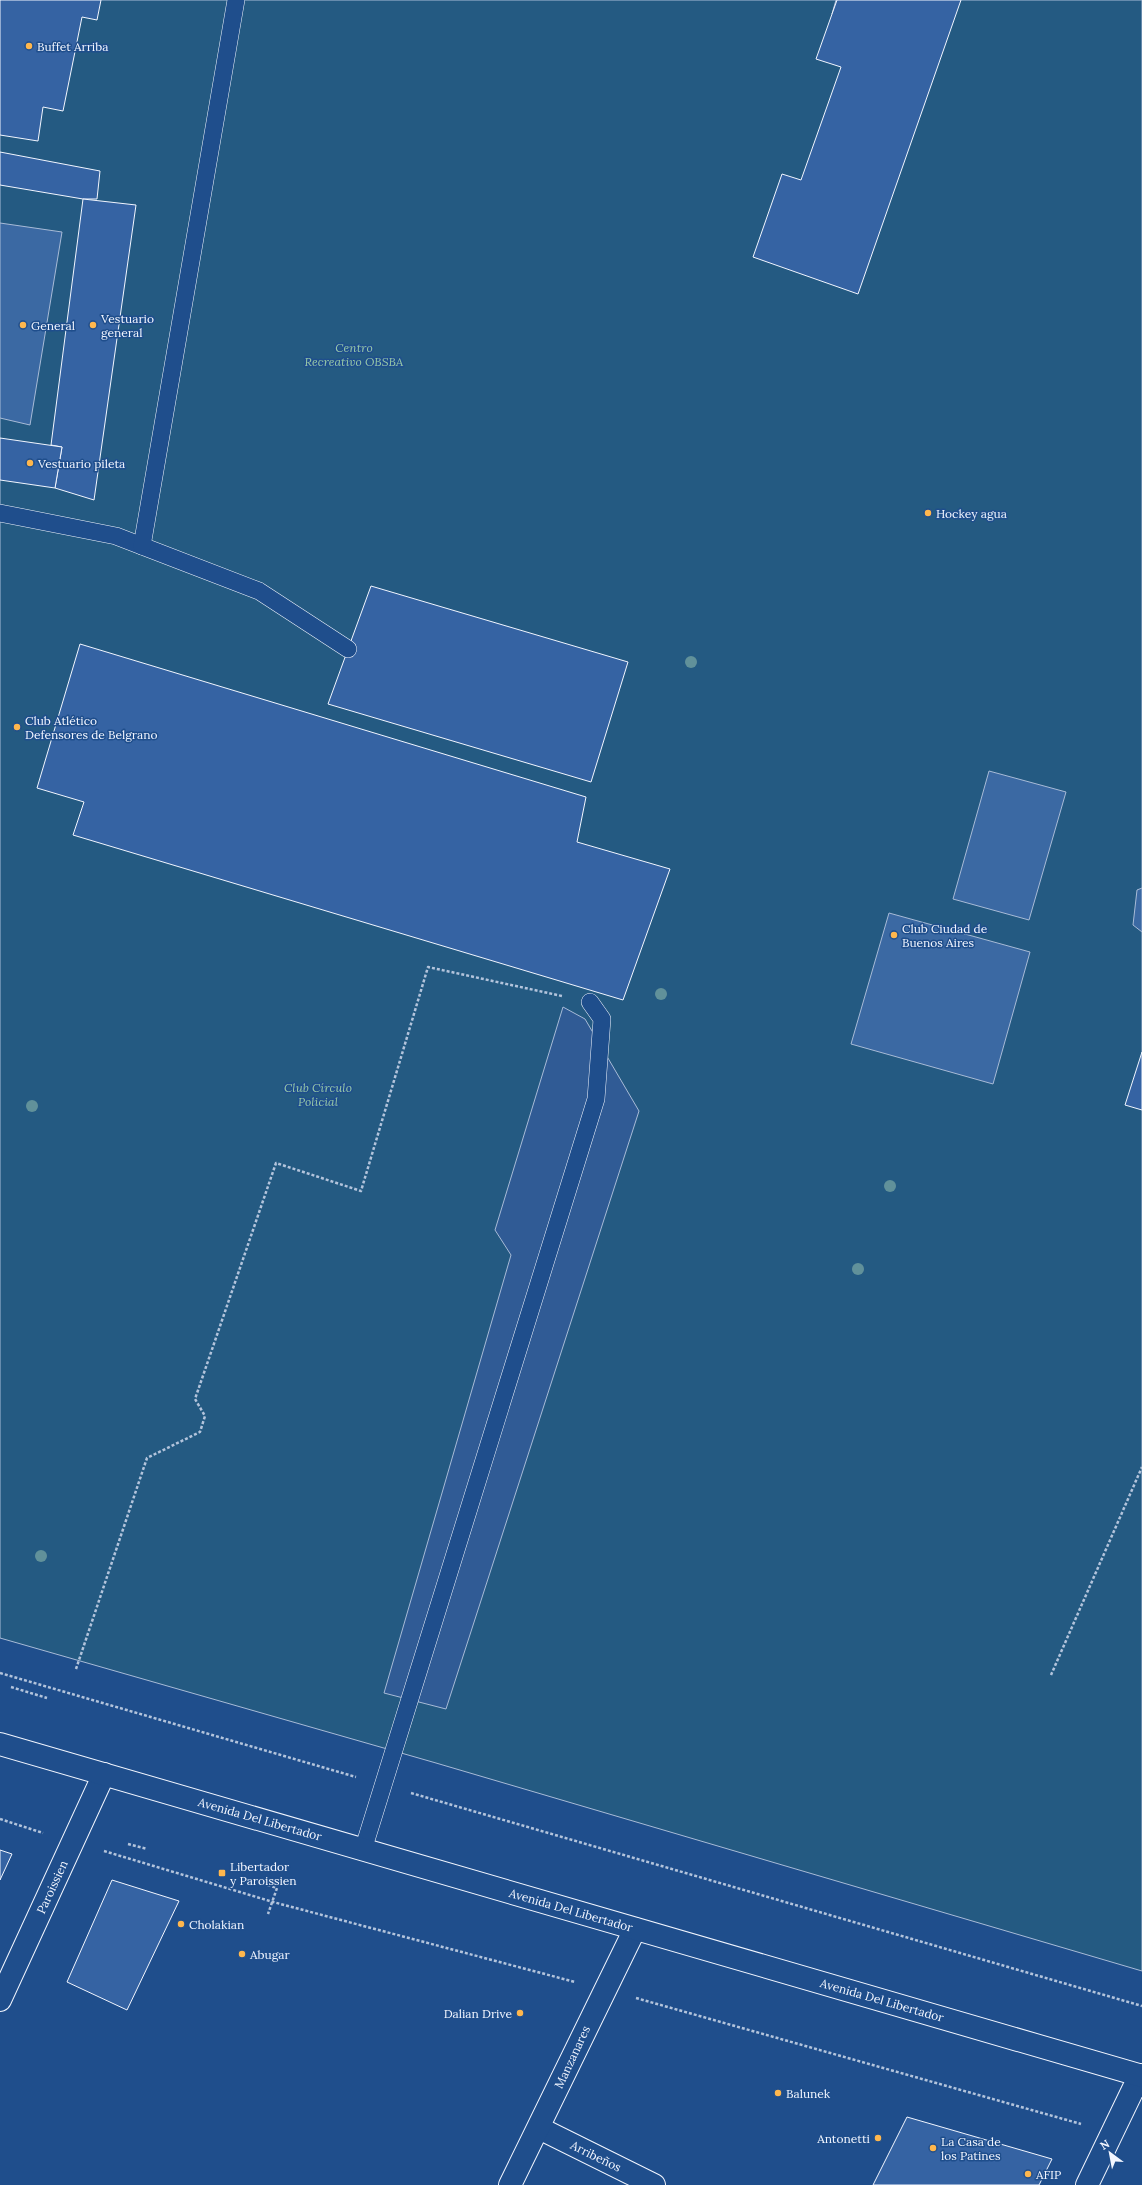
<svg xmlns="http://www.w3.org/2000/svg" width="1142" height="2185" viewBox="0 0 1142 2185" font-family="Lora,serif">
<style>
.green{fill:#245a82;stroke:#a8bbd7}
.parking{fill:#305b95;stroke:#a8bbd7}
.water{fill:#3b69a3;stroke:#a8bbd7}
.building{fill:#3563a3;stroke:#f2f6ff}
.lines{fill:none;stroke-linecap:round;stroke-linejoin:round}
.lane-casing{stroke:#f2f6ff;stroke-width:18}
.street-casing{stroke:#f2f6ff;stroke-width:24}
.primary-casing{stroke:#f2f6ff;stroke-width:24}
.path{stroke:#b3c4dc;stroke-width:2.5;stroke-dasharray:3 2;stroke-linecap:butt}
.lane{stroke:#1f4e8c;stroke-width:17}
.street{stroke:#1f4e8c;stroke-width:22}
.primary{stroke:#1f4e8c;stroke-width:22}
.tree{fill:#61919a}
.poi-dot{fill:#ffb74d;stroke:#1f4e8c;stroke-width:1.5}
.labels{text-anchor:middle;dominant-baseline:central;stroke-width:3;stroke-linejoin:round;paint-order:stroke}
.poi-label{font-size:12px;fill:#f2f6ff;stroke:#1f4e8c;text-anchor:start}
.park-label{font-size:12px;font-style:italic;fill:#97c8a6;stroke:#1f4e8c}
.street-label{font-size:12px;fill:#f2f6ff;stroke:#1f4e8c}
</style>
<rect width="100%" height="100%" fill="#1f4e8c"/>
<path class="green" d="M 0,0 L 836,0 L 832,14 L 837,0 L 1142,0 L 1142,1971 L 436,1763 L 0,1638 Z"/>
<path class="parking" d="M 563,1007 L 585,1019 L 639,1111 L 446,1709 L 384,1693 L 511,1255 L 495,1230 Z"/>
<g class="water">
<path d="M 0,223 L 62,232 L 30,425 L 0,418 Z"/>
<path d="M 989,771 L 1066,792 L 1029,920 L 953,899 Z"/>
<path d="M 1142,888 L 1142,932 L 1133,925 L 1137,890 Z"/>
<path d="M 889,913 L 1030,952 L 993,1084 L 851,1044 Z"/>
</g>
<g class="building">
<path d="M 0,0 L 101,0 L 97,20 L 82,17 L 63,111 L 43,107 L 38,141 L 0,135 Z"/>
<path d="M 837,0 L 961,0 L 858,294 L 753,257 L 782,174 L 801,180 L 841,67 L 816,59 Z"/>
<path d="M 0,152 L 100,171 L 97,199 L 83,199 L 0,185 Z"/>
<path d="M 83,199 L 136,205 L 94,500 L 55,488 L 62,447 L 51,445 Z"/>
<path d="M 0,438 L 62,447 L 55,488 L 0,480 Z"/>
<path d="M 371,586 L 628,662 L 591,782 L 328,704 Z"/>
<path d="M 80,644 L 586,797 L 577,842 L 670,869 L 623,1000 L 73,835 L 84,802 L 37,788 Z"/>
<path d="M 1142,1052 L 1142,1110 L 1125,1105 Z"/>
<path d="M 0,1850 L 12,1854 L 0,1880 Z"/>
<path d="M 112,1880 L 179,1901 L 127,2010 L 67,1982 Z"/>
<path d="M 907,2117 L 1052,2159 L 1039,2185 L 873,2185 Z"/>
</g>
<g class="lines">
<g class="lane-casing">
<g id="lane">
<path d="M 0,513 L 116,536 L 259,591 L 348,649"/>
<path d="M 142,546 L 236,0"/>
<path d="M 363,1850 L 596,1099 L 602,1019 L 590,1002"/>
</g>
</g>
<g class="street-casing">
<g id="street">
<path d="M 0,2000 L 104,1774"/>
<path d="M 539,2128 L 654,2185"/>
<path d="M 510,2185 L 635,1929"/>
<path d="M 1087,2185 L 1140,2075"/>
</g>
</g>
<g class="primary-casing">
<path id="primary" d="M 0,1744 L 1142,2076"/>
</g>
<g class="path">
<path d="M 76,1669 L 147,1458 L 200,1432 L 205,1416 L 195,1399 L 276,1163 L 361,1191 L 428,967 L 562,996"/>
<path d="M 0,1673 L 356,1777"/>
<path d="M 1051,1675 L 1142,1467"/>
<path d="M 11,1687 L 47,1698"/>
<path d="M 411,1793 L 1142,2006"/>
<path d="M 0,1819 L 43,1833"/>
<path d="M 128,1844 L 147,1849"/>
<path d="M 104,1851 L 273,1902 L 575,1982"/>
<path d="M 258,1882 L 277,1888 L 268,1914"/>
<path d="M 636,1998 L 1081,2124"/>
</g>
<use href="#lane" class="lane"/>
<use href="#street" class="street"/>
<use href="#primary" class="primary"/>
</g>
<g class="tree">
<circle cx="691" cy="662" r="6"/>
<circle cx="661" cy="994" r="6"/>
<circle cx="32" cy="1106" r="6"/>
<circle cx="890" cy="1186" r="6"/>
<circle cx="858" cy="1269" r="6"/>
<circle cx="41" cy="1556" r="6"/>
</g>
<g class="poi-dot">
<circle cx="29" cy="46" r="4"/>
<circle cx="23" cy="325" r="4"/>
<circle cx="93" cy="325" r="4"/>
<circle cx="30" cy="463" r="4"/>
<circle cx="928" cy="513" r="4"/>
<circle cx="17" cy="727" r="4"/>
<circle cx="894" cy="935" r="4"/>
<rect x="218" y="1869" width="8" height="8" rx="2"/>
<circle cx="181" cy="1924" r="4"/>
<circle cx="242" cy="1954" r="4"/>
<circle cx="520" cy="2013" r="4"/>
<circle cx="778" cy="2093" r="4"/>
<circle cx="878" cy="2138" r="4"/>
<circle cx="933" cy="2148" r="4"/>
<circle cx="1028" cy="2174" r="4"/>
</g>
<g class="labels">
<g class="poi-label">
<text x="37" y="46">Buffet Arriba</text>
<text x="101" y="318">Vestuario<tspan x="101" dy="14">general</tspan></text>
<text x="31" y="325">General</text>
<text x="38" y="463">Vestuario pileta</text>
<text x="936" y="513">Hockey agua</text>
<text x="25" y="720">Club Atlético<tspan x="25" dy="14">Defensores de Belgrano</tspan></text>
<text x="902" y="928">Club Ciudad de<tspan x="902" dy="14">Buenos Aires</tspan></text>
<text x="230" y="1866">Libertador<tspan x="230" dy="14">y Paroissien</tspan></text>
<text x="189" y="1924">Cholakian</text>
<text x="250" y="1954">Abugar</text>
<text x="512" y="2013" text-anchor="end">Dalian Drive</text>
<text x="786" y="2093">Balunek</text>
<text x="870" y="2138" text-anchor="end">Antonetti</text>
<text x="941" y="2141">La Casa de<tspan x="941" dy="14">los Patines</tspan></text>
<text x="1036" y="2174">AFIP</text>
</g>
<g class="park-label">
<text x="354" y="347">Centro<tspan x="354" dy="14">Recreativo OBSBA</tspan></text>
<text x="318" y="1087">Club Círculo<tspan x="318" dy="14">Policial</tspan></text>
</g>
<g class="street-label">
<text transform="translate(260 1819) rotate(16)">Avenida Del Libertador</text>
<text transform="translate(52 1887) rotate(-65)">Paroissien</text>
<text transform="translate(571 1910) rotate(16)">Avenida Del Libertador</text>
<text transform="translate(882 2000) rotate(16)">Avenida Del Libertador</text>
<text transform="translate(572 2057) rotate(-65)">Manzanares</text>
<text transform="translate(596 2156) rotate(26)">Arribeños</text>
</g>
</g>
<g transform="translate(1110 2153) rotate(328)" stroke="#1f4e8c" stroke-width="3" paint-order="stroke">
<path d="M0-3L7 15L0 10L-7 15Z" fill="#f2f6ff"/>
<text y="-6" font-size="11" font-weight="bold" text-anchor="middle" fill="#f2f6ff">N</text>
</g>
</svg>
